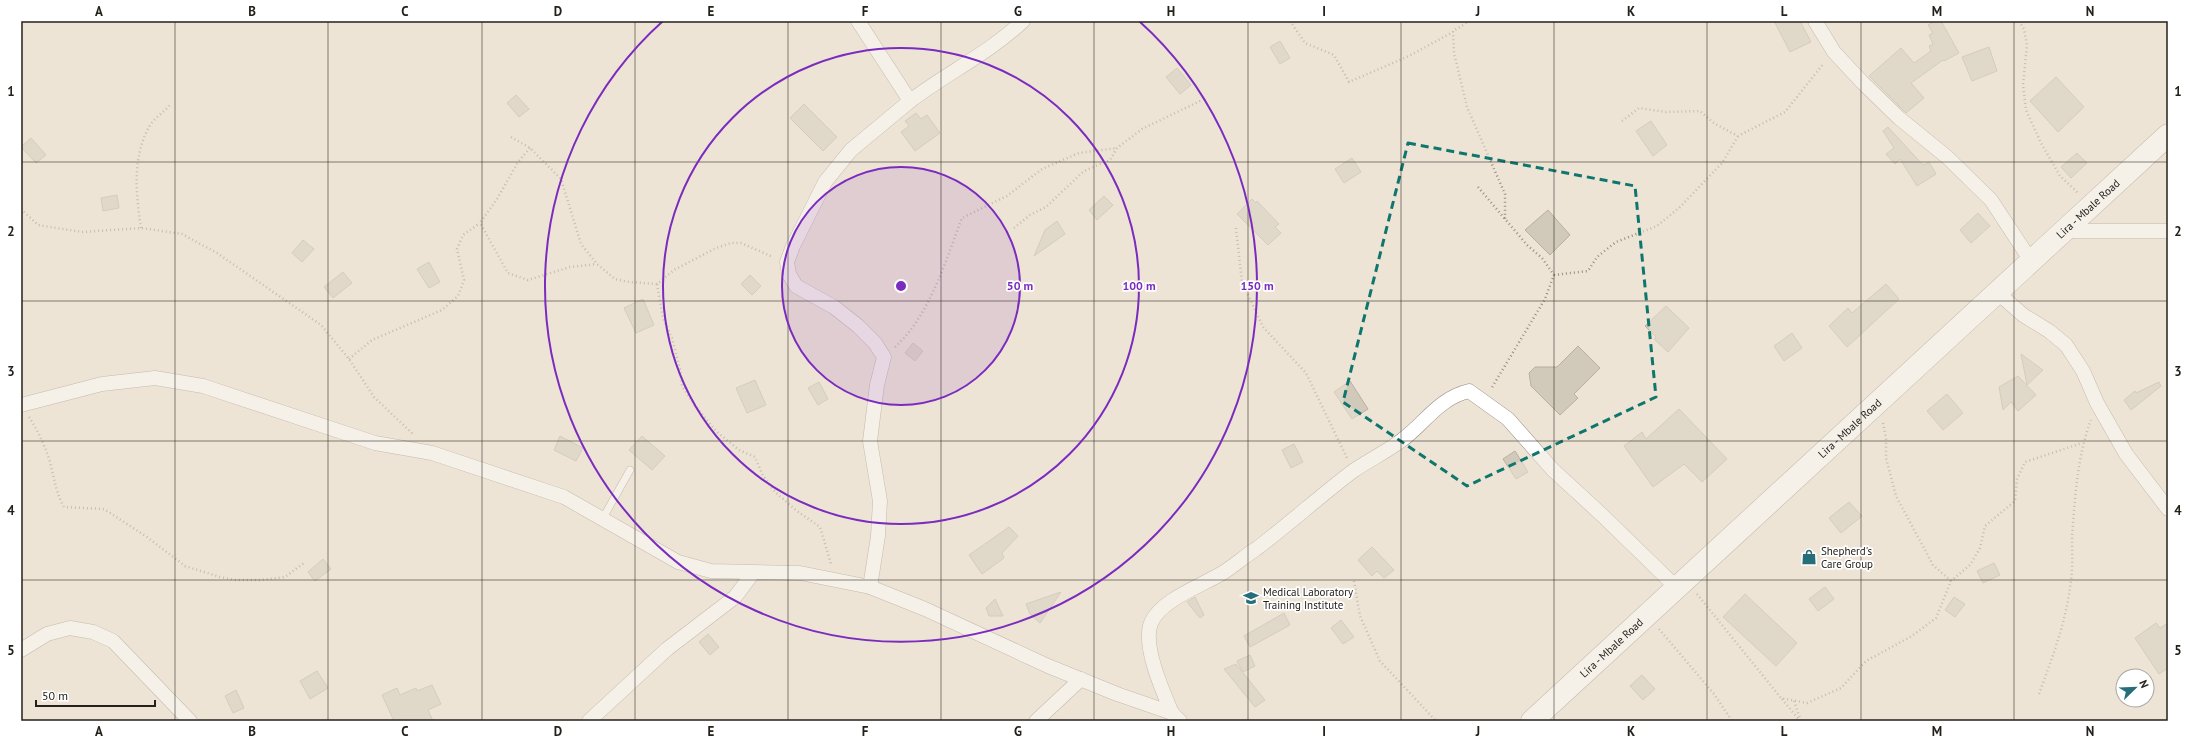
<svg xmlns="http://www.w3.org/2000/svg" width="2189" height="742" viewBox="0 0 2189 742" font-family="'PT Sans',sans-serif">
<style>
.building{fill:#d1c9ba;stroke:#b8b0a2}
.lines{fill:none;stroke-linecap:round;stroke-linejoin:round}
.service-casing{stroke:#928a7d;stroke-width:8}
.minor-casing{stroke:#928a7d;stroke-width:15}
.primary-casing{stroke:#928a7d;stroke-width:23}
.path{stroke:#958f84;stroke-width:2.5;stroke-dasharray:1 3;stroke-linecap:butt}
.service{stroke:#fff;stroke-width:7}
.minor{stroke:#fff;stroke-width:14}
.primary{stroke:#fff;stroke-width:22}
.marked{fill:none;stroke:#0f766e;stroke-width:3;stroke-dasharray:8 5;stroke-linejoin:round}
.grid{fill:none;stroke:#24211b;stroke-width:1;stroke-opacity:0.55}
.ring{fill:none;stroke:#7b2cbf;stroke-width:2}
.labels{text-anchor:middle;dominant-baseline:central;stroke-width:3.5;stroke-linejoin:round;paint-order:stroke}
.street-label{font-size:11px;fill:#24211b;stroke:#fff}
.poi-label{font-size:11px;fill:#24211b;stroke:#fff;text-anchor:start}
.centre{fill:#7b2cbf;stroke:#fff;stroke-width:2}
.ring-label{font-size:12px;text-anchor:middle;font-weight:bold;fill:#7b2cbf;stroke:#fff;stroke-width:3.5;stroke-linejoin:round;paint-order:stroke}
.neatline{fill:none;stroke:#24211b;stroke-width:1.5}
.grid-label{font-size:13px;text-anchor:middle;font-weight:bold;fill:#24211b}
</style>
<rect width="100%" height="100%" fill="#ede4d6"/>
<g class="building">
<path d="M 1774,21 L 1800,21 L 1811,42 L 1790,52 Z"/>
<path d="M 1935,21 L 1941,21 L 1959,53 L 1944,61 L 1943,60 L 1911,83 L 1924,98 L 1906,113 L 1869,76 L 1901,48 L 1914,63 L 1931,51 L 1929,46 L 1933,44 L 1929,35 L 1933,33 L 1928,25 Z"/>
<path d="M 1280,41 L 1290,58 L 1280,64 L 1270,47 Z"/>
<path d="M 1989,47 L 1997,71 L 1972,81 L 1962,57 Z"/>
<path d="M 1177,68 L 1191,85 L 1180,94 L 1166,77 Z"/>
<path d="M 2056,77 L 2084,107 L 2058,132 L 2030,101 Z"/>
<path d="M 516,95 L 529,109 L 519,117 L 507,103 Z"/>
<path d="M 804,104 L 837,137 L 823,151 L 790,118 Z"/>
<path d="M 916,113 L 921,119 L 927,115 L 940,133 L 915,151 L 901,132 L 909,126 L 905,121 Z"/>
<path d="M 1651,121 L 1667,145 L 1653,156 L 1636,131 Z"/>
<path d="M 1888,127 L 1923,165 L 1929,162 L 1936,174 L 1917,186 L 1900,159 L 1895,164 L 1886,154 L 1894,148 L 1883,131 Z"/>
<path d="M 31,138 L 46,155 L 36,163 L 21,147 Z"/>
<path d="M 2077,153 L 2087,163 L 2071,178 L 2061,167 Z"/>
<path d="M 1352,158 L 1361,172 L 1344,183 L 1335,169 Z"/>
<path d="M 117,195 L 119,208 L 103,211 L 101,198 Z"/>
<path d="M 1104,196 L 1113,205 L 1097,220 L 1089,210 Z"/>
<path d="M 1252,199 L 1256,203 L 1257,201 L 1279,224 L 1275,227 L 1281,233 L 1268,245 L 1237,214 Z"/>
<path d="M 1548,210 L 1570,235 L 1550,255 L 1525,230 Z"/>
<path d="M 1978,213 L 1990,226 L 1971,243 L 1960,230 Z"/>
<path d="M 1057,221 L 1065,234 L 1034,256 L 1045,230 Z"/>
<path d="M 303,240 L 314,249 L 302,262 L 292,253 Z"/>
<path d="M 429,262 L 440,282 L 429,288 L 417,269 Z"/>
<path d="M 343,272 L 352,283 L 333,298 L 324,287 Z"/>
<path d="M 750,275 L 761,286 L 752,295 L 741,284 Z"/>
<path d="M 1886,284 L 1899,299 L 1847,347 L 1829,326 L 1848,308 L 1852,313 Z"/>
<path d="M 643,299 L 654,325 L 636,333 L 624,308 Z"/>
<path d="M 1666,306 L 1689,328 L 1668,352 L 1654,339 L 1656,337 L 1645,326 Z"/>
<path d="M 1792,333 L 1802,348 L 1784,361 L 1774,346 Z"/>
<path d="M 913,343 L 923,351 L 915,361 L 905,353 Z"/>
<path d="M 1578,346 L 1600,368 L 1574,394 L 1578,398 L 1560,415 L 1531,386 L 1529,373 L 1535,367 L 1557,367 Z"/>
<path d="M 2021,354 L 2043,370 L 2027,385 Z"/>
<path d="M 2018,376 L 2036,395 L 2018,411 L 2011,402 L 2003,410 L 1999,387 Z"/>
<path d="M 755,380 L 766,405 L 747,413 L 736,388 Z"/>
<path d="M 1350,381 L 1368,409 L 1352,419 L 1334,392 Z"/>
<path d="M 819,382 L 828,399 L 818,405 L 808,388 Z"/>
<path d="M 2159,382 L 2161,386 L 2131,410 L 2124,400 L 2135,391 L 2136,393 Z"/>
<path d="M 1947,394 L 1963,413 L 1943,430 L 1927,411 Z"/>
<path d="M 1679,409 L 1727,459 L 1702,482 L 1684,464 L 1653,487 L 1624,446 L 1642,432 L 1646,439 Z"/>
<path d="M 560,436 L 583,448 L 576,461 L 554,450 Z"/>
<path d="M 642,436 L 665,456 L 652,470 L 629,450 Z"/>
<path d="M 1294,444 L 1303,462 L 1291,468 L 1282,450 Z"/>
<path d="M 1515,451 L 1528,472 L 1516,479 L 1503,459 Z"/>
<path d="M 1849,502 L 1862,516 L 1841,533 L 1829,518 Z"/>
<path d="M 1009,527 L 1018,536 L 1002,553 L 1004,558 L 982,574 L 969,555 Z"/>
<path d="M 1372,547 L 1394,570 L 1384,578 L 1377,571 L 1372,576 L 1358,560 Z"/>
<path d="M 323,559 L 331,569 L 315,581 L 308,572 Z"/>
<path d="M 1994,563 L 2000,575 L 1983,583 L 1977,571 Z"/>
<path d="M 1825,587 L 1834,599 L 1818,611 L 1809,599 Z"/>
<path d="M 1061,592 L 1040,623 L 1030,614 L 1026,604 Z"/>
<path d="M 1745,594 L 1797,643 L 1776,666 L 1723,617 Z"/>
<path d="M 1195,597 L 1204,615 L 1200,618 L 1187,602 Z"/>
<path d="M 1954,597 L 1965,604 L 1955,617 L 1945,610 Z"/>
<path d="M 995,599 L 1003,616 L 989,616 L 986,608 Z"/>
<path d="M 1284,613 L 1290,625 L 1250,647 L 1244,636 Z"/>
<path d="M 1341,620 L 1354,637 L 1343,644 L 1331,628 Z"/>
<path d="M 2156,623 L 2160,628 L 2168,623 L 2168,668 L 2159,674 L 2135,638 Z"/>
<path d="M 708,634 L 719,647 L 710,655 L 699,642 Z"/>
<path d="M 1250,655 L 1255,666 L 1243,672 L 1237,661 Z"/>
<path d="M 1236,664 L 1265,700 L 1255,707 L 1224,669 Z"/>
<path d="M 317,671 L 328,688 L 310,699 L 300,681 Z"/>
<path d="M 1642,675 L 1655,689 L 1643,700 L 1630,686 Z"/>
<path d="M 432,685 L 441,704 L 428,710 L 433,721 L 394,721 L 382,695 L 397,688 L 400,695 L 416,688 L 417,691 Z"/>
<path d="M 236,690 L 244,708 L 233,713 L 225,696 Z"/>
</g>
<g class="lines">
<g class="service-casing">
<path id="service" d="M 603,518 L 630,470"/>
</g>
<g class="minor-casing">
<g id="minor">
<path d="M 858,21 L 910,101 L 851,150 L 825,182 L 793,246 L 787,262 L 789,274 L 796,286 L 834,307 L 858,326 L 875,343 L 884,357 L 877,385 L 870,441 L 880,501 L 878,536 L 870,587"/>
<path d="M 1815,21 L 1834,52 L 1862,82 L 1899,118 L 1947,157 L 1991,200 L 2031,261"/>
<path d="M 910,101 C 947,73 989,53 1023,21"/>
<path d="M 2064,231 L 2168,231"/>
<path d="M 1998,293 L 2023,315 L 2049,331 L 2066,345 L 2083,371 L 2097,403 L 2126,454 L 2168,509"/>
<path d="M 21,405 L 102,384 L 155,378 L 203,386 L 375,443 L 432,453 L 564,497 L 678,562 L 711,571 L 800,573 L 870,587 L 925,609 L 1048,666 L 1117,694 L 1172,713 L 1180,721"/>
<path d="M 21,650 L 47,634 L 70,628 L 93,632 L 113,641 L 190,721"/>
<path d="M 1172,713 C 1163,692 1142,645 1151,623 C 1160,600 1203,585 1224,572 C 1235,565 1245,556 1256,549 C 1289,524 1320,496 1353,471 C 1369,460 1386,452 1402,440 C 1425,423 1439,398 1469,391 L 1508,419 L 1553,470 L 1602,515 L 1677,588"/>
<path d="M 589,721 L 667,649 L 735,597 L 753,573"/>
<path d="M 1036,721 L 1081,679"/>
</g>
</g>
<g class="primary-casing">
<g id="primary">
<path id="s1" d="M 1532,721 L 2168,135"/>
</g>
</g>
<g class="path">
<path d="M 1290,21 L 1305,43 L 1334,55 L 1349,82 L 1409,56 L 1453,32"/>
<path d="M 1470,21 L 1453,31 L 1454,53 L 1467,107 L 1505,194 L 1505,219"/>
<path d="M 2019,21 L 2024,29 L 2027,45 L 2023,85 L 2026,110 L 2041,143 L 2060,176 L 2078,193"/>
<path d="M 1622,121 L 1639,108 L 1666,112 L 1700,111 L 1715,124 L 1738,136 L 1785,112 L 1824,63"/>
<path d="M 511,137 L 530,148 L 561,179 L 581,244 L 597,264 L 615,279 L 629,282 L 657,284 L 674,270 L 716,248 L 731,243 L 741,243 L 773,257"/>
<path d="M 530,148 L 518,162 L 497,199 L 480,223 L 508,273 L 528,280 L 570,267 L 597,264"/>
<path d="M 1478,187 L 1527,245 L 1542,258 L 1554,275 L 1545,299 L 1491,389"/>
<path d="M 21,209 L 38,225 L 82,232 L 141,228 L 182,234 L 217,253 L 321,325 L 349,359 L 374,397 L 413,434"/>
<path d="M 141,228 C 136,196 132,157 149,127 C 153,119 164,112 170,105"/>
<path d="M 1014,228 L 1030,215 L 1046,207 L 1084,171 L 1110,160 L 1117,148 L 1142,129 L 1204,99"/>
<path d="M 1236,228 L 1242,282 L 1263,327 L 1306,373 L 1347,458"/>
<path d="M 1554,275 L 1588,271 L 1597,257 L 1616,242 L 1657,226 L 1680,207 L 1722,163 L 1738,136"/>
<path d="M 657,284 L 663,318 L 672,338 L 680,369 L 682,386 L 696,407 L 717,432 L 739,450 L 755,457 L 763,476 L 775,492 L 797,511 L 820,527 L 831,564"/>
<path d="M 895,347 C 930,315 945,262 962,218 L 1007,196 L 1042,169 L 1079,153 L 1117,148"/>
<path d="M 349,359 L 372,340 L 442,310 L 458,296 L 464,280 L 457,249 L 463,235 L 480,223"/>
<path d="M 29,417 C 38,431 45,446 50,462 C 54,478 56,493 64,507 L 104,509 L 147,537 L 185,566 L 220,577 L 235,580 L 260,580 L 285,577 L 304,563"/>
<path d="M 1883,423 L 1886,438 L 1886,458 L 1896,496 L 1933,565 L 1951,581"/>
<path d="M 1354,581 L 1360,616 L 1380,661 L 1436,721"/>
<path d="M 1697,594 L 1781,698 L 1807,703 L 1841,688 L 1866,661 L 1912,636 L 1936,618 L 1951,581 L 1970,565 L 1980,548 L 1985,526 L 2015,501 L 2017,479 L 2025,462 L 2082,443"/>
<path d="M 1659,629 L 1714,694 L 1732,721"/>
<path d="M 2039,694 C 2053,656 2067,619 2071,580 C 2073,566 2072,551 2072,537 C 2075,498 2077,457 2091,420"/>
<path d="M 1782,699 L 1800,721"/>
<path d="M 1794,701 L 1801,721"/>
</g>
<use href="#service" class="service"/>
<use href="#minor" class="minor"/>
<use href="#primary" class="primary"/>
</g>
<path d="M0 0H2189V742H0ZM 1408,143 L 1635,186 L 1656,397 L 1467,486 L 1343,402 Z" fill="#ede4d6" fill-opacity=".55" fill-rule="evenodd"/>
<path class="marked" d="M 1408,143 L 1635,186 L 1656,397 L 1467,486 L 1343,402 Z"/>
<path class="grid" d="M 175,21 L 175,721M 328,21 L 328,721M 482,21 L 482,721M 635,21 L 635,721M 788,21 L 788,721M 941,21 L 941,721M 1094,21 L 1094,721M 1248,21 L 1248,721M 1401,21 L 1401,721M 1554,21 L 1554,721M 1707,21 L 1707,721M 1861,21 L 1861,721M 2014,21 L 2014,721M 21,162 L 2168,162M 21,301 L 2168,301M 21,441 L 2168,441M 21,580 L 2168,580"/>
<circle cx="901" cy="286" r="119" fill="#7b2cbf" fill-opacity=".12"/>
<g class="ring">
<circle cx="901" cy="286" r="119"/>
<circle cx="901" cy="286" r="238"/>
<path d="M1139 21A356 356 0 1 1 663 21"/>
</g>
<defs>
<g id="shop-bare" transform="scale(1.2)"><path d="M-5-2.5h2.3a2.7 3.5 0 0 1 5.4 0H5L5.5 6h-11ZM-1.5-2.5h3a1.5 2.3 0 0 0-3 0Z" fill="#276e7b" stroke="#fff" stroke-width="2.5" paint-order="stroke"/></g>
<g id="school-bare" transform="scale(1.2)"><path d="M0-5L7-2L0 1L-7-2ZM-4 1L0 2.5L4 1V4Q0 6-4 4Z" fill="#276e7b" stroke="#fff" stroke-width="2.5" paint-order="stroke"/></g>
</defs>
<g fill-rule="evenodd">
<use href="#shop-bare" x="1809" y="557"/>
<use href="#school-bare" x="1251" y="598"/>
</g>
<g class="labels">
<g class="street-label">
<text stroke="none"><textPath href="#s1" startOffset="756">Lira - Mbale Road</textPath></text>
<text stroke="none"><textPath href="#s1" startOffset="432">Lira - Mbale Road</textPath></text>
<text stroke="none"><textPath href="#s1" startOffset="108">Lira - Mbale Road</textPath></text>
</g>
<g class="poi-label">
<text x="1821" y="551">Shepherd's<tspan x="1821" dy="13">Care Group</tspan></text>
<text x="1263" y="592">Medical Laboratory<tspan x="1263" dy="13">Training Institute</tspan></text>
</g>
</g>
<circle cx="901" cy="286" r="6" class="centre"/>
<g class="ring-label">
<text x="1020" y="290">50 m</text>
<text x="1139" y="290">100 m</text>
<text x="1257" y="290">150 m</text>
</g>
<rect width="2189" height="742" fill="none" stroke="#ffffff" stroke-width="44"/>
<g transform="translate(2135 688) rotate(67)"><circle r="19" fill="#ffffff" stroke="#a7a6a4"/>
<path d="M0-3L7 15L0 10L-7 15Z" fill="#276e7b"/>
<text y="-6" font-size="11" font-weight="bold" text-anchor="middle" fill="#24211b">N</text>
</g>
<path d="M36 700v6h119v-6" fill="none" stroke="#24211b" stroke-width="2"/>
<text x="42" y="700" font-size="12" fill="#24211b" stroke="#ffffff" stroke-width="3" paint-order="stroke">50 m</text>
<rect x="22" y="22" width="2145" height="698" class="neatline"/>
<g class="grid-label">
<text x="99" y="16">A</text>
<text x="252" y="16">B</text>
<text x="405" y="16">C</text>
<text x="558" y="16">D</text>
<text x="711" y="16">E</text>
<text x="865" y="16">F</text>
<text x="1018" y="16">G</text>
<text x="1171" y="16">H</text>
<text x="1324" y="16">I</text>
<text x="1478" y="16">J</text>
<text x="1631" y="16">K</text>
<text x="1784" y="16">L</text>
<text x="1937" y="16">M</text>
<text x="2090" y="16">N</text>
<text x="11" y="96">1</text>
<text x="2178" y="96">1</text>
<text x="11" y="236">2</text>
<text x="2178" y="236">2</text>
<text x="11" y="376">3</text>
<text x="2178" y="376">3</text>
<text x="11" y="515">4</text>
<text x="2178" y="515">4</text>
<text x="11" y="655">5</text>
<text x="2178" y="655">5</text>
<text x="99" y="736">A</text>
<text x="252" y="736">B</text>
<text x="405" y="736">C</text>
<text x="558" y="736">D</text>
<text x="711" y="736">E</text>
<text x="865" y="736">F</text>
<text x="1018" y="736">G</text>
<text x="1171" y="736">H</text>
<text x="1324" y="736">I</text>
<text x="1478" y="736">J</text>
<text x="1631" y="736">K</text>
<text x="1784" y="736">L</text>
<text x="1937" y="736">M</text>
<text x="2090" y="736">N</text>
</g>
</svg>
